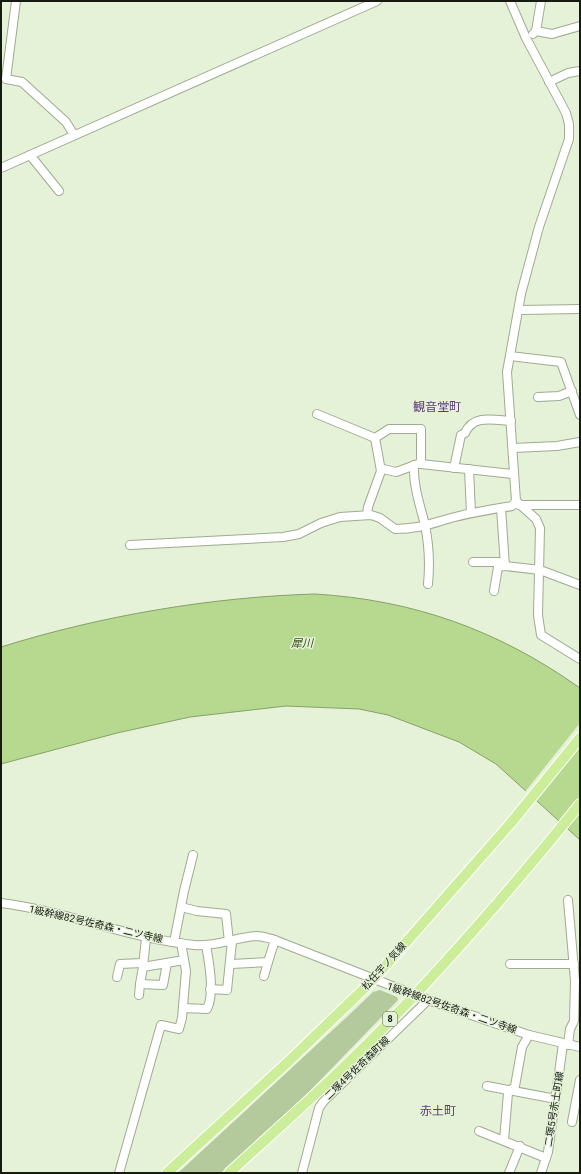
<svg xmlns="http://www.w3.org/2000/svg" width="581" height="1174" viewBox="0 0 581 1174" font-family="Roboto,'Noto Sans JP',sans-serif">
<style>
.green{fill:#b4ca9c}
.water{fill:#b7d98f;stroke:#87a069}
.pier{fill:#e5f2d7}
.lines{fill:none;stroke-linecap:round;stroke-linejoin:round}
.minor-casing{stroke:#9fab92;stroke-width:10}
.major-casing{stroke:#fff;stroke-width:12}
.minor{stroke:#fff;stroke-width:8}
.major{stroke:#ccee9a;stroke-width:10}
.labels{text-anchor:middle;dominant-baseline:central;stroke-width:3;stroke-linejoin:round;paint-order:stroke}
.shield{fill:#e5f2d7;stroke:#545b4c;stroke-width:1}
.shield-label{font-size:9px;font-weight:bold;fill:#161a11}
.street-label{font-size:10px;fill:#161a11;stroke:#e5f2d7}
.water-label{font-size:11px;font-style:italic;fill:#364b18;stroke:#e5f2d7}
.quarter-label{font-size:12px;fill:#5a3974;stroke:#e5f2d7}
</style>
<rect width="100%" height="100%" fill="#e5f2d7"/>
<path class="green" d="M 380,990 L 397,997 L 398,1000 L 304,1097 L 221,1173 L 178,1173 L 349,1015 L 373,992 Z"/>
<path class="water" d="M 315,594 C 414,600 498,630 580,688 L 580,840 L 496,764 L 459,742 L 388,715 L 359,709 L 286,706 L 190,717 L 117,733 L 1,764 L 1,647 C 100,616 211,597 315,594 Z"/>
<path class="pier" d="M 580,723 L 580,746 L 535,802 L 525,792 Z"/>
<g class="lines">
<g class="minor-casing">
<g id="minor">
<path d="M 16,1 L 6,79 L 22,82 L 66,122 L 74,135"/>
<path d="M 510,1 L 526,38 L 566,113 L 569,124 L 569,139 L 539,227 L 521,294 L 507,372 L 516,501 L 536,519 L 540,528 L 538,615 L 541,635 L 580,659"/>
<path d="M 536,31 L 552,34 L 580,26"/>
<path d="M 533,34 L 536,31 L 541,1"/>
<path d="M 549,82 L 568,73 L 580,71"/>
<path d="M 30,155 L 59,191"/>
<path d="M 1,168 L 377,1"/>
<path d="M 519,310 L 580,309"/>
<path d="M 510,356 L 561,362 L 580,415"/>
<path d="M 538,397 L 559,396 L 572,391"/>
<path d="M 317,414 L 375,438"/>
<path d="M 375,438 L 389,429 L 421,429 L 421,464 L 513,474"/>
<path d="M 513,448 L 557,446 L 580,442"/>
<path d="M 414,465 C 413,486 420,505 425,525 C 429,545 430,564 428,584"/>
<path d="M 454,468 L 461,435 L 465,433 C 473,414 494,420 511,421"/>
<path d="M 469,469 L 471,513"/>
<path d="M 381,471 L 383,469 L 396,472 L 418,464"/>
<path d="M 519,505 L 580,505"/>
<path d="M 367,515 L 368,507 L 381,471 L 375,438"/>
<path d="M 130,545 L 283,537 L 299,534 L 321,523 L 340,517 L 371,515 L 380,518 L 395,529 C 420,529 432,523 455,517 C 474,512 493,509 512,506 L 516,501"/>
<path d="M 473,562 L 498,562 L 498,567"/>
<path d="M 505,566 L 540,570 L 580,585"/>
<path d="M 494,591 L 498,567 L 505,566 L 501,508"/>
<path d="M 1,903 C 66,911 128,938 194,945 C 216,947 236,937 257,936 C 262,936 267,938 272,939 L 428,1000 L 529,1035 L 580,1047"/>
<path d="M 181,907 L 197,911 L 226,914 L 229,942"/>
<path d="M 146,938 L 143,967 L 184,960"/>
<path d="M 174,942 L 184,891 L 193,855"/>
<path d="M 231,964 L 268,962 L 275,940"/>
<path d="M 510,964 L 574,964"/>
<path d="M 143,967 L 140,984 L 163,985 L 167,963"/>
<path d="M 264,976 L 268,962"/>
<path d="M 117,977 L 120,964 L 142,963"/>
<path d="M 210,989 L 227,990 L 232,941"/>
<path d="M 139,995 L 140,984"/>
<path d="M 183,1008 L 207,1009 C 215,994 209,962 206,945"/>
<path d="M 568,1045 L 570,1029 L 574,1021 L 575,981 L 568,900"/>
<path d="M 487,1086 L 556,1099"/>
<path d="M 572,1122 L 580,1080"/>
<path d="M 479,1131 L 546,1158"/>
<path d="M 504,1140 L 508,1093 L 515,1086 L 522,1047 L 529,1035"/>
<path d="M 119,1173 L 161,1025 L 179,1029 L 182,1018 L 186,971 L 181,943"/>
<path d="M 302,1173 L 319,1108 L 323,1102 L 428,1000"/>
<path d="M 509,1173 L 520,1146"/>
<path d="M 541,1173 L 548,1152 L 563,1044"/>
</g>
</g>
<g class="major-casing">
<g id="major">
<path d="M 167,1173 L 288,1062 L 373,980 L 510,824 L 580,738"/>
<path d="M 229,1173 C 266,1139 303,1106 340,1071 C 426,988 505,897 580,804"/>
</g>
</g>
<use href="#minor" class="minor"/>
<use href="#major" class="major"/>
</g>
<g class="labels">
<rect class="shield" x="383" y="1012" width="14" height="14" rx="3"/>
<g class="shield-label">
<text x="390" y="1019">8</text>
</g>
<g class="street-label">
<text transform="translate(96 924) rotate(13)">1級幹線82号佐奇森・二ツ寺線</text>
<text transform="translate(384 966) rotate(-48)">松任宇ノ気線</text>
<text transform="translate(452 1008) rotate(19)">1級幹線82号佐奇森・二ツ寺線</text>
<text transform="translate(357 1068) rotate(-44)">二塚4号佐奇森町線</text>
<text transform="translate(554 1109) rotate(-81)">二塚5号赤土町線</text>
</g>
<g class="water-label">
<text x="302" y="643">犀川</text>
</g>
<g class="quarter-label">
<text x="437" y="407">観音堂町</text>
<text x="438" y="1111">赤土町</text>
</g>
</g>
<rect width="581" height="1174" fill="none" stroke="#161a11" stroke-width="4"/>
</svg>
